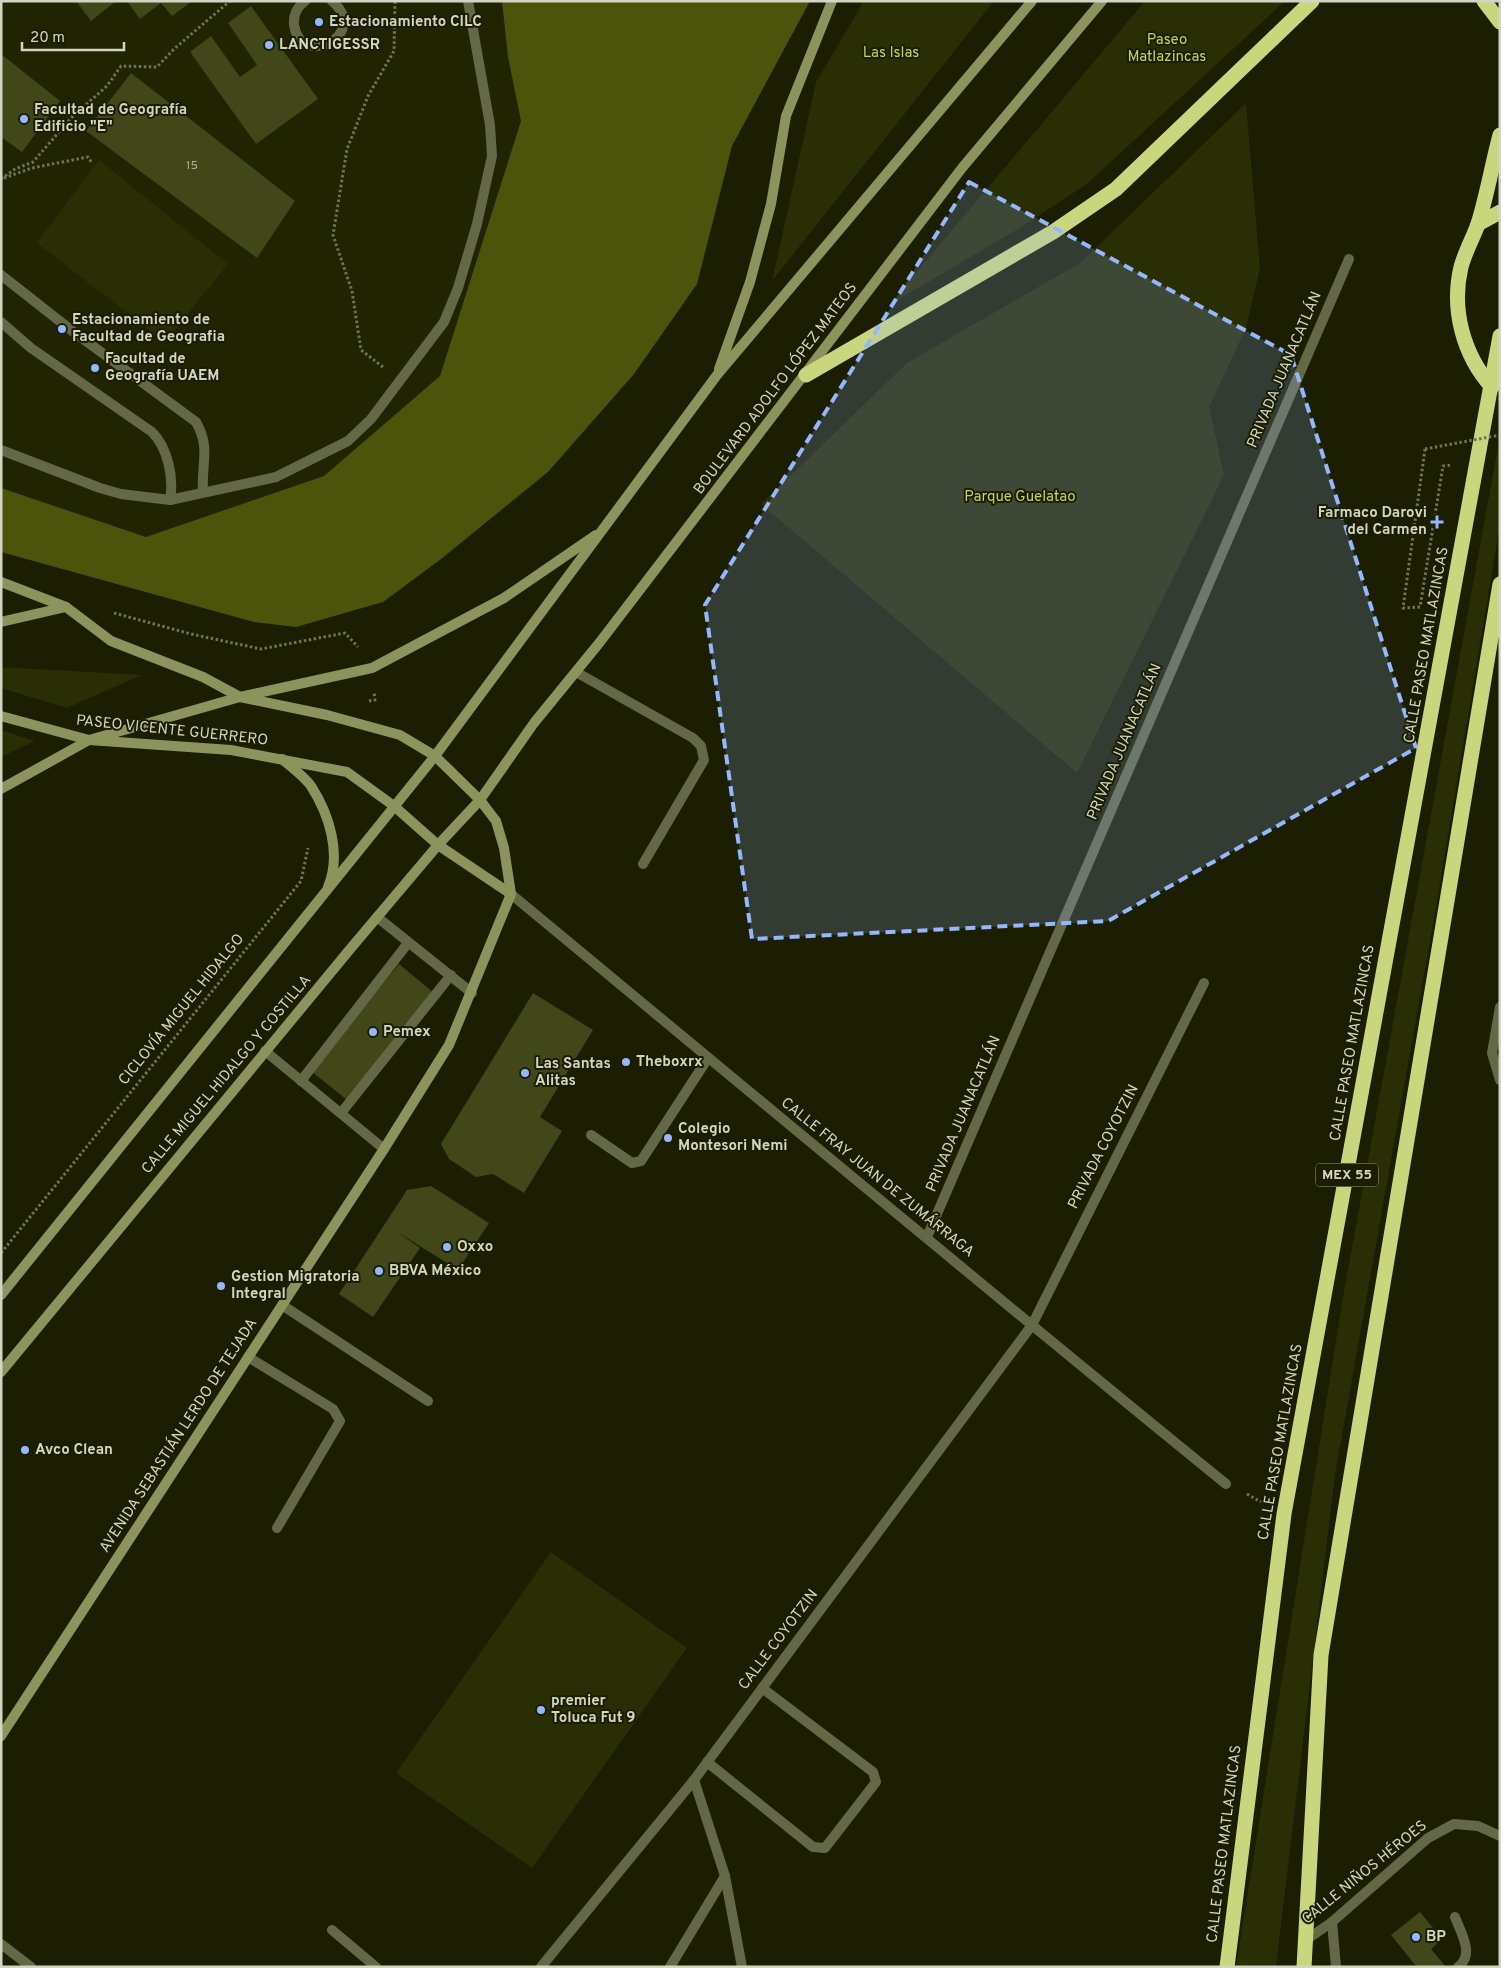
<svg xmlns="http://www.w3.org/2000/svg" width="1501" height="1968" viewBox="0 0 1501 1968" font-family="Overpass,sans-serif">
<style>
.built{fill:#202400}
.green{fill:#292e04}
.forest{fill:#4c530a}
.building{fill:#414718}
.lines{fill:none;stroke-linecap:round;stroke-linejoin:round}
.path{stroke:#6f735b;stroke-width:3;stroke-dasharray:2.5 2.5;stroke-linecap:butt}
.lane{stroke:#636846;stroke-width:10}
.street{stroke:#636846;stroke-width:10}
.secondary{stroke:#8c945d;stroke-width:10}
.highway{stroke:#c9d67d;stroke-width:15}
.path-bridge{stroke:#6f735b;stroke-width:3;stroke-dasharray:2.5 2.5;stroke-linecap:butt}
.marked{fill:#96b6fd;fill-opacity:0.2;stroke:#96b6fd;stroke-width:4;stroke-dasharray:10 6;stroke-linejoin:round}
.poi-dot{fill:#96b6fd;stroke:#1b1e01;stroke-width:2}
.labels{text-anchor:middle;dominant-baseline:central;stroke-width:4;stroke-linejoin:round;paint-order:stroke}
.number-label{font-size:12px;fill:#adb298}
.shield{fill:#1b1e01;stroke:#9a9e89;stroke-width:1}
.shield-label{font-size:14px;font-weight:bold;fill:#d1d5c3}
.poi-label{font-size:15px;font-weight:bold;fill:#d1d5c3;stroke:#1b1e01;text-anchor:start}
.park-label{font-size:15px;fill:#c4d35c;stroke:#1b1e01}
.street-label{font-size:15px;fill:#d1d5c3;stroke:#1b1e01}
</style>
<rect width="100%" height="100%" fill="#1b1e01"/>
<path class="built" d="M 1,1 L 810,1 L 312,586 L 1,552 Z"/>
<g class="green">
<path d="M 864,1 L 994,1 L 772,281 L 816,82 Z"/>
<path d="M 1145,1 L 1285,1 L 1087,184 L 1018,229 L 889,305 Z"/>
<path d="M 1246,103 L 1260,268 L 1246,328 L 1209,407 L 1224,475 L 1077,773 L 761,504 L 907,363 L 1080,263 Z"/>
<path d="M 99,160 L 228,264 L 165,342 L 37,243 Z"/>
<path d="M 1500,436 L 1500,524 L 1435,913 L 1335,1475 L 1276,1967 L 1236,1967 L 1343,1297 Z"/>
<path d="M 1,667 L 142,675 L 67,708 L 1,688 Z"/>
<path d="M 1,730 L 35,741 L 1,757 Z"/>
<path d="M 551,1552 L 687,1648 L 532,1868 L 396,1773 Z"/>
</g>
<path class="forest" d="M 502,1 L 810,1 L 732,146 L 697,284 L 634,374 L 548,472 L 441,559 L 383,602 L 296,627 L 254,622 L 1,552 L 1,488 L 146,537 L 324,476 L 440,376 L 521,121 L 508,57 Z"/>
<g class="building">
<path d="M 76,1 L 116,1 L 91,21 Z"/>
<path d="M 127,1 L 192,1 L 172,16 L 161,3 L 140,19 Z"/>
<path d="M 251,6 L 318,99 L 256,144 L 190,52 L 211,36 L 240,77 L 257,65 L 228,23 Z"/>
<path d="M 1,54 L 60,101 L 22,152 L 1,137 Z"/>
<path d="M 131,73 L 295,201 L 257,258 L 86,131 Z"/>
<path d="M 399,964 L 435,994 L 347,1100 L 311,1071 Z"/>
<path d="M 533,993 L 593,1030 L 540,1117 L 562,1131 L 524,1193 L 493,1174 L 476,1177 L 449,1159 L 441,1144 Z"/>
<path d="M 431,1186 L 489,1223 L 458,1270 L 396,1231 L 420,1248 L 373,1317 L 339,1294 L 407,1190 Z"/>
<path d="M 1420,1912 L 1442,1939 L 1431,1949 L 1446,1967 L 1414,1967 L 1416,1966 L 1391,1935 Z"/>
</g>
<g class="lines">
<g class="path">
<path d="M 4,178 L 32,168 L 88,157 L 92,163"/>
<path d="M 1,179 L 15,169 L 33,162 L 72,117 L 107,86 L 121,66 L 157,67 L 174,49 L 230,1"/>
<path d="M 383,367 L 361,350 L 352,291 L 333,235 L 347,149 L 368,96 L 394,51 L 395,1"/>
<path d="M 1425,449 L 1403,608 L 1420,607 L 1443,466 L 1451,465"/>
<path d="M 114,613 L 191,634 L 261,649 L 345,633 L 358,647"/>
<path d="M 369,701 L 375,700 L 374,692"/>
<path d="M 1,1253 L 301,881 L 308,848"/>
<path d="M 1247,1494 L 1261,1502"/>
</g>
<g class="lane">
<path d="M 305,1 C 297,7 293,15 294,25 C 301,70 371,34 332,1"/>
<path d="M 1,275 L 71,330 L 196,422 C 211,448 201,464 203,491"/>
<path d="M 1,322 L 31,348 L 152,432 C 168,448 174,478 170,500"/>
<path d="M 1,450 L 100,488 L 121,494 L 170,500 L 276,477 L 348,441 L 371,419 L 444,322 L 458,288 L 477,224 L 492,156 L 490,125 L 468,1"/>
<path d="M 576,672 L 693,738 L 701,746 L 704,760 L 643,864"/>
<path d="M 377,917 L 472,993"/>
<path d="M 265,1051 L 384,1149"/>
<path d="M 301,1081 L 408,943"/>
<path d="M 341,1113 L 451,975"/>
<path d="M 591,1135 L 632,1163 L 641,1161 L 708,1058"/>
<path d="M 282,1305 L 428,1401"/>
<path d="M 248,1357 L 333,1409 L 340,1421 L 277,1528"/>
<path d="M 707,1762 L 813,1847 L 825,1848 L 876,1782 L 873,1772 L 762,1688"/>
<path d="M 1455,1917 C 1461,1933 1475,1955 1458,1967"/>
<path d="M 1332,1922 L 1336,1967"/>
<path d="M 332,1930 L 376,1967"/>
</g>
<g class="street">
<path d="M 511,894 C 749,1091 986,1289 1226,1484"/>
<path d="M 1500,1007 L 1492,1053 L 1500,1080"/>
<path d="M 927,1237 L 1349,259"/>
<path d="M 694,1780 L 725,1876 L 742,1967"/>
<path d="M 1306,1940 L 1332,1922 L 1428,1838 L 1454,1824 L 1478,1826 L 1500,1836"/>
<path d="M 1,1944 L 31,1967"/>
<path d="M 541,1967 L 694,1780 L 1032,1325 L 1204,983"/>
<path d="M 670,1967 L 725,1876"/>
</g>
<g class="secondary">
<path d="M 719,369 L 750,282 L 771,204 L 786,116 L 832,1"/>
<path d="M 1,582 L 66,607 L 111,641 L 203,677 L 240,697 L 327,715 L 400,735 L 435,756 L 480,800 L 496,821 L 504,848 L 511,894 L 449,1045 L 384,1149 L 1,1736"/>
<path d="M 1,622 L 66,607"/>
<path d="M 1,716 L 89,740 L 231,750 L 347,772 L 394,806 L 438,845 L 511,894"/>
<path d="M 282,759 C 291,767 304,776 311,786 C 329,814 342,854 328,887"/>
<path d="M 1,789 L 89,740 L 240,697 L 372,668 L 504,598 L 596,535"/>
<path d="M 1,1295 L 435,756 L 717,375 L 1032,1"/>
<path d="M 1,1372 L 351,948 L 438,845 L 480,800 L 534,723 L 600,642 L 962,168 L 1102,1"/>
</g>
<g class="highway">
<path d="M 1484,1 L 1500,22"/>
<path d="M 1478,224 L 1500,212"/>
<path d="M 806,375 L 1053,232 L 1116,189 L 1312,1"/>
<path d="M 1492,387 C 1463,355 1451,309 1461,267 C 1465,252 1473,238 1478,224 C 1487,195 1492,165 1500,135"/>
<path d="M 1227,1967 L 1284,1514 L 1500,336"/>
<path d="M 1304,1967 L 1321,1655 L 1500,584"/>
</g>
<path class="path-bridge" d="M 1425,449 L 1500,435"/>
</g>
<path class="marked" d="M 969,182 L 1291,355 L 1416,748 L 1108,921 L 752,939 L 705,605 Z"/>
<g class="poi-dot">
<circle cx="319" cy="22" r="5"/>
<circle cx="269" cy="45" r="5"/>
<circle cx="24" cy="119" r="5"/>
<circle cx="62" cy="329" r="5"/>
<circle cx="95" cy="368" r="5"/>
<path d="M1434.5 514.5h5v5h5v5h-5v5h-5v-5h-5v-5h5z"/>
<circle cx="373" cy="1032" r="5"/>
<circle cx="626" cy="1062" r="5"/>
<circle cx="525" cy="1073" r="5"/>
<circle cx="668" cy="1138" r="5"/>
<circle cx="447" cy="1247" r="5"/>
<circle cx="379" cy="1271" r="5"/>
<circle cx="221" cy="1286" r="5"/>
<circle cx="25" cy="1450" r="5"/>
<circle cx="541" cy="1710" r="5"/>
<circle cx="1416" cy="1937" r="5"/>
</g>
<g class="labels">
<g class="number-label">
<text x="192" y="166">15</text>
</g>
<rect class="shield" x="1316" y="1163.5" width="62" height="23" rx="4"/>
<g class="shield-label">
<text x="1347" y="1175">MEX 55</text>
</g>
<g class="poi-label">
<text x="329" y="22">Estacionamiento CILC</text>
<text x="279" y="45">LANCTIGESSR</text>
<text x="34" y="110">Facultad de Geografía<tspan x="34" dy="17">Edificio "E"</tspan></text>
<text x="72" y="320">Estacionamiento de<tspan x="72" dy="17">Facultad de Geografia</tspan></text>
<text x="105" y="359">Facultad de<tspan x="105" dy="17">Geografía UAEM</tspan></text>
<text x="1427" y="513" text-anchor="end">Farmaco Darovi<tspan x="1427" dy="17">del Carmen</tspan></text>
<text x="383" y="1032">Pemex</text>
<text x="636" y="1062">Theboxrx</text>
<text x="535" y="1064">Las Santas<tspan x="535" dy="17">Alitas</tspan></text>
<text x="678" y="1129">Colegio<tspan x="678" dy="17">Montesori Nemi</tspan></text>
<text x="457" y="1247">Oxxo</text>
<text x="389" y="1271">BBVA México</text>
<text x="231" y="1277">Gestion Migratoria<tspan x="231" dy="17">Integral</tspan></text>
<text x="35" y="1450">Avco Clean</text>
<text x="551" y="1701">premier<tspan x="551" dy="17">Toluca Fut 9</tspan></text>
<text x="1426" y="1937">BP</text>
</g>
<g class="park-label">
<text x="1167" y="40">Paseo<tspan x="1167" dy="17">Matlazincas</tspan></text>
<text x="891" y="53">Las Islas</text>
<text x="1020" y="497">Parque Guelatao</text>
</g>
<g class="street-label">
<text transform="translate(1285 370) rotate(-67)">PRIVADA JUANACATLÁN</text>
<text transform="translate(776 389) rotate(-53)">BOULEVARD ADOLFO LÓPEZ MATEOS</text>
<text transform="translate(1427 645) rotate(-80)">CALLE PASEO MATLAZINCAS</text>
<text transform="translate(172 731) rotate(6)">PASEO VICENTE GUERRERO</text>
<text transform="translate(1125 742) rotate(-67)">PRIVADA JUANACATLÁN</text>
<text transform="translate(182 1010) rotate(-51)">CICLOVÍA MIGUEL HIDALGO</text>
<text transform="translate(1353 1043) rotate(-80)">CALLE PASEO MATLAZINCAS</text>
<text transform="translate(227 1075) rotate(-50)">CALLE MIGUEL HIDALGO Y COSTILLA</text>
<text transform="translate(964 1114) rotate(-67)">PRIVADA JUANACATLÁN</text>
<text transform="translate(1104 1147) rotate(-63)">PRIVADA COYOTZIN</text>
<text transform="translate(877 1178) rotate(39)">CALLE FRAY JUAN DE ZUMÁRRAGA</text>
<text transform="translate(179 1436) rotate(-57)">AVENIDA SEBASTIÁN LERDO DE TEJADA</text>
<text transform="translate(1281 1442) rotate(-80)">CALLE PASEO MATLAZINCAS</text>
<text transform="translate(779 1640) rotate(-53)">CALLE COYOTZIN</text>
<text transform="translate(1225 1844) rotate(-83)">CALLE PASEO MATLAZINCAS</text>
<text transform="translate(1365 1873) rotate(-39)">CALLE NIÑOS HÉROES</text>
</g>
</g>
<rect width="1501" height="1968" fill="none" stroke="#d1d5c3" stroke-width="5"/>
<path d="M22 42v8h102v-8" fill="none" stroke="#d1d5c3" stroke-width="2.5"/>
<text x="30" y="42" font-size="15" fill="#d1d5c3" stroke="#1b1e01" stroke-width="4" paint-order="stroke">20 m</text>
</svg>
